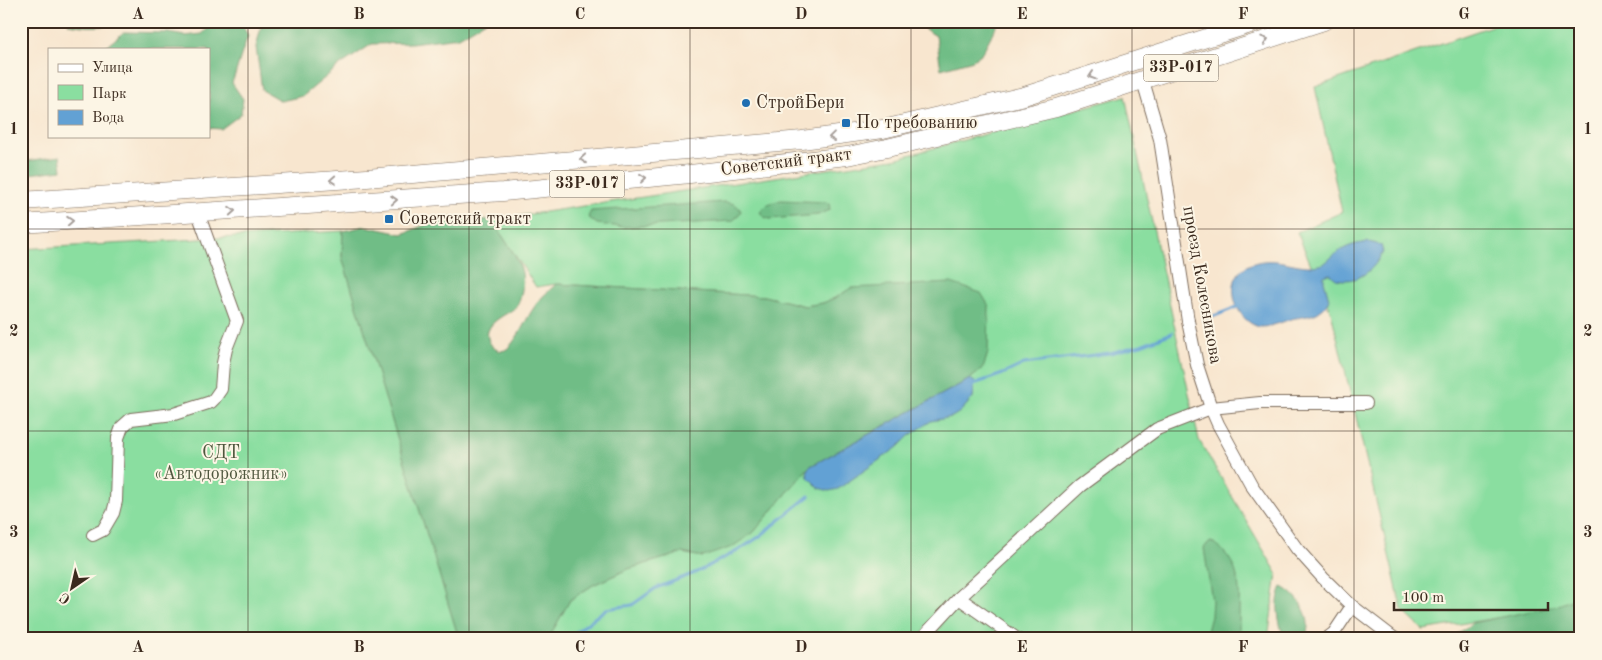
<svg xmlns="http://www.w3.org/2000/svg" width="1602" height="660" viewBox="0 0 1602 660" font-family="'Old Standard TT',serif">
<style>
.green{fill:#8adea0;stroke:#62845f}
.forest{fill:#6fbd86;stroke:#557452}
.water{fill:#62a1d4;stroke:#4e6679}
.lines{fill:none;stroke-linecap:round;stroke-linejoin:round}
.stream{stroke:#62a1d4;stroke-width:3}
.minor-casing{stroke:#7d6c5c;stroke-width:14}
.highway-casing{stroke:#7d6c5c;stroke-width:19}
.minor{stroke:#fff;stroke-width:12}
.highway{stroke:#fff;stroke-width:18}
.oneway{stroke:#a79f9a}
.grid{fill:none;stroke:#3b2a1e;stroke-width:1;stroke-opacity:0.55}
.poi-dot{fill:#1f6fb2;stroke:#fcf5e5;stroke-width:2}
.labels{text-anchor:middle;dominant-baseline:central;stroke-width:4;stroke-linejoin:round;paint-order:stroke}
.shield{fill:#fcf5e5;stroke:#75675a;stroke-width:1}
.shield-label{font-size:16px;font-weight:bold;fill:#3b2a1e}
.poi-label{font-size:18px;fill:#3b2a1e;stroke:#fcf5e5;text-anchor:start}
.street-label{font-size:18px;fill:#3b2a1e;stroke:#fcf5e5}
.park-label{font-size:18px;fill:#4f573e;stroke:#fcf5e5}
.neatline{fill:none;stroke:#3b2a1e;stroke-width:2}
.grid-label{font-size:16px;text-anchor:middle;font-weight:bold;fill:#3b2a1e}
</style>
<rect width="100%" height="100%" fill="#fcf5e5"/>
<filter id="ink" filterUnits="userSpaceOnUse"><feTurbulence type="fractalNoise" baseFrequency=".02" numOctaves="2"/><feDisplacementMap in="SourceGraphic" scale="10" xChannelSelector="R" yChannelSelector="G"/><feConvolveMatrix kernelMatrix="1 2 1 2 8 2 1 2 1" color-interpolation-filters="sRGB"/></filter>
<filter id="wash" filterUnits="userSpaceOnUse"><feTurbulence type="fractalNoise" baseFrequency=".0096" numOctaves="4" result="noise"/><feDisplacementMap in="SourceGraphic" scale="20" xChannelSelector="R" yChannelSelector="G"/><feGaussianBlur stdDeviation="1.12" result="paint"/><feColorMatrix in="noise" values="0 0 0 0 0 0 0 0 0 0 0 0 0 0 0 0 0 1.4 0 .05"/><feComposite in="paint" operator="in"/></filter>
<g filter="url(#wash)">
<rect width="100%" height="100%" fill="#f8e6cf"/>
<g class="green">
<path d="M 1506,21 L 1581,21 L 1581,604 L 1423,630 L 1402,610 L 1331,312 L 1297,232 L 1342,212 L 1315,87 Z"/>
<path d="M 1125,96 L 1199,440 L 1277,573 L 1268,639 L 548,639 L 570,600 L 593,585 L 628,569 L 682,553 L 703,557 L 753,533 L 809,467 L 970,379 C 981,371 984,365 988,352 L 851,288 L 837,297 L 823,303 L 805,306 L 764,296 L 556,284 L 536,287 L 492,220 L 894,159 Z"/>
<path d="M 343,231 L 342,257 L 459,639 L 21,639 L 21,249 Z"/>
</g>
<g class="forest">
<path d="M 67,21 L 128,21 C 106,27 92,28 69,24 Z"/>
<path d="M 230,21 L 243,26 L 248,36 C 241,52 238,68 232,83 L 243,99 L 241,114 L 221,129 L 209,128 L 209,49 L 103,49 L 124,32 L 168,33 L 185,36 L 202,34 L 214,23 Z"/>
<path d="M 266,21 L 486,21 L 459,37 L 411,43 L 372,44 L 339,66 L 303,96 L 281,101 L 262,90 L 256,47 L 262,24 Z"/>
<path d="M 912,21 L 999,21 L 982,53 L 973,60 L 941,69 L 936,36 Z"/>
<path d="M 60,156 L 62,170 L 21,175 L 21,162 Z"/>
<path d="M 781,200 L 825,202 L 829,203 L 830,210 L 818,215 L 770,219 L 764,217 L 760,212 L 768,204 Z"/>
<path d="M 724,202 C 731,203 737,203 741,211 L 737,217 L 732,221 L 624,227 L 597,224 L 588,217 L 591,211 Z"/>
<path d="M 446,217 L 492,220 C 501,235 513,250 520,266 C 525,275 523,302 514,309 C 505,315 492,320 488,331 C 485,342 498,357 508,348 C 520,336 525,320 535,306 C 540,298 549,291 556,284 L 764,296 L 805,306 L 823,303 L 837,297 L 851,288 L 951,283 L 981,293 L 989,306 L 988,352 L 984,366 L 980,371 L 970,379 L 809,467 L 753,533 L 732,547 L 703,557 L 682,553 L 628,569 L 593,585 L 570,600 L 548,639 L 459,639 L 342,257 L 343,231 L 365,226 L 402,234 Z"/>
<path d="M 1209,542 C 1216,542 1219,547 1224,552 C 1247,576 1236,610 1240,639 L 1205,639 L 1211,616 L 1212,601 L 1204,548 Z"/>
<path d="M 1282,587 C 1299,594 1317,623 1303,639 L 1284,639 C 1279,622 1274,603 1282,587 Z"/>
<path d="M 1581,596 L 1581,639 L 1460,639 L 1455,636 L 1472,623 L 1556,606 Z"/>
</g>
<g class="water">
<path d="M 1369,242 L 1381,245 L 1383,252 C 1374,270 1358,284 1336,279 L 1330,274 L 1324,276 L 1324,281 L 1329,299 C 1327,306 1323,309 1317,313 C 1308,317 1300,317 1291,319 C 1282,322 1271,327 1261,327 C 1259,327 1256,326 1254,325 C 1232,315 1223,275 1251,264 C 1277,254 1297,270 1319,265 C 1328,263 1330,257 1337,253 C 1346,246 1358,243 1369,242 Z"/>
<path d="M 970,379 L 975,382 L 973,398 L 960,412 L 952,417 L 931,421 L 909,436 L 898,447 L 838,489 L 829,491 L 819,488 L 808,477 L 807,473 L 809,467 Z"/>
</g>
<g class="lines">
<g class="stream">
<path d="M 1204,320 L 1237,307"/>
<path d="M 971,385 L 1003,374 L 1024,364 L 1110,353 L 1141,345 L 1172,333"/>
<path d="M 567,639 L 606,609 L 632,605 L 656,588 L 695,573 L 739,550 L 759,537 L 809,496"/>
</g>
</g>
</g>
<g filter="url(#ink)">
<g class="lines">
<g class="minor-casing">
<g id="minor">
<path d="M 1143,81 L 1160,139 L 1188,321 L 1197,365 L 1211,408 L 1218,424 L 1252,486 L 1297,549 L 1323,578 L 1352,606 L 1395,639"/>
<path d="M 93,535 L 103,530 L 113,513 L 116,501 L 118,438 L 122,427 L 131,419 L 174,414 L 211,402 L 214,399 L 221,389 L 223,363 L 226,349 L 237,321 L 198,213"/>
<path d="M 959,598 L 1017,639"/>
<path d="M 921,639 L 959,598 L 1080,486 L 1157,429 L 1211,408 L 1260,403 L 1366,403"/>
<path d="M 1326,639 L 1334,633 L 1352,606"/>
</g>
</g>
<g class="highway-casing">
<g id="highway">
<path d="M 21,201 L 367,178 L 802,140 L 883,129 L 1024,96 L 1260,21"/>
<path d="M 21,224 L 503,192 L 690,174 L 847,156 L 887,148 L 1056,108 L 1324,21"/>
</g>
</g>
<use href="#minor" class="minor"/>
<use href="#highway" class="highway"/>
</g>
<defs><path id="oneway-chevron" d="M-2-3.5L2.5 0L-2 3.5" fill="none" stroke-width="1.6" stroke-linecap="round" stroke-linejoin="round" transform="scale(1.25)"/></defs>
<g class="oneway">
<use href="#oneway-chevron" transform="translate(1265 40) rotate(-18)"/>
<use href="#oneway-chevron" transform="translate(1092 76) rotate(162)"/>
<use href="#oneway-chevron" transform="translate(832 137) rotate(173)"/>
<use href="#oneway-chevron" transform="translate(583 159) rotate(175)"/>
<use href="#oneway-chevron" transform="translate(643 178) rotate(-6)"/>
<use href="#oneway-chevron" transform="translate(333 180) rotate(176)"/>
<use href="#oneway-chevron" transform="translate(394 200) rotate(-4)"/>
<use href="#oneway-chevron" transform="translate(232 211) rotate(-4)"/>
<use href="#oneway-chevron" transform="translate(70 221) rotate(-4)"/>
</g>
</g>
<path class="grid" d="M 248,21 L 248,639M 469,21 L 469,639M 690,21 L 690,639M 911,21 L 911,639M 1132,21 L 1132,639M 1354,21 L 1354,639M 21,229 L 1581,229M 21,431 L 1581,431"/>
<g class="poi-dot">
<circle cx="746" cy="103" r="5"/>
<rect x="841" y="118" width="10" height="10" rx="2.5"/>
<rect x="384" y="214" width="10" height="10" rx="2.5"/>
</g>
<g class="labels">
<g class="shield">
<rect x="1143.5" y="54.5" width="75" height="27" rx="4"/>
<rect x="549.5" y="170.5" width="75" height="27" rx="4"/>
</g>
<g class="shield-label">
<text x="1181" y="68">33Р-017</text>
<text x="587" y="184">33Р-017</text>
</g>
<g class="poi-label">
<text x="756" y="103">СтройБери</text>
<text x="856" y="123">По требованию</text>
<text x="399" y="219">Советский тракт</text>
</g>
<g class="street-label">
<text transform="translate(786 162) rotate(-7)">Советский тракт</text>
<text transform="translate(1202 285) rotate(80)">проезд Колесникова</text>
</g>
<g class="park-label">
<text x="221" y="453">СДТ<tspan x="221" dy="21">«Автодорожник»</tspan></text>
</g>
</g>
<rect width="1602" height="660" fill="none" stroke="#fcf5e5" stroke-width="55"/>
<rect x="48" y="48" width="162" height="90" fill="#fcf5e5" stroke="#afa495"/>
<rect x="58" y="64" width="25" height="8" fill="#ffffff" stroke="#afa495"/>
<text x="92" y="72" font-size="15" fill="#3b2a1e">Улица</text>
<rect x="58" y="85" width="25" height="15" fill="#8adea0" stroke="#afa495"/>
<text x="92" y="98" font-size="15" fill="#3b2a1e">Парк</text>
<rect x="58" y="110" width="25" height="15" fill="#62a1d4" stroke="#afa495"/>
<text x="92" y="122" font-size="15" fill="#3b2a1e">Вода</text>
<g transform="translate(72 588) rotate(214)" stroke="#fcf5e5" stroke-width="4" paint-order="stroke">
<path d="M0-4L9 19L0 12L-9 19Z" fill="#3b2a1e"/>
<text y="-8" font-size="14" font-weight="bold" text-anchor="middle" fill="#3b2a1e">С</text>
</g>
<path d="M1394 602v8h154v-8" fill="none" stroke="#3b2a1e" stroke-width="2.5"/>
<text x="1402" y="602" font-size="15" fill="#3b2a1e" stroke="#fcf5e5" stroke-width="4" paint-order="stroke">100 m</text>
<rect x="28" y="28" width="1546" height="604" class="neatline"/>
<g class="grid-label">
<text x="138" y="19">A</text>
<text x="359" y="19">B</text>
<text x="580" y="19">C</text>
<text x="801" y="19">D</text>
<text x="1022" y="19">E</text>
<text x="1243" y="19">F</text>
<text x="1464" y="19">G</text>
<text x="14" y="134">1</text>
<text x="1588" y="134">1</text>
<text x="14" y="336">2</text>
<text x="1588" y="336">2</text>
<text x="14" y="537">3</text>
<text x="1588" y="537">3</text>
<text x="138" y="652">A</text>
<text x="359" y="652">B</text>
<text x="580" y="652">C</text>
<text x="801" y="652">D</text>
<text x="1022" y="652">E</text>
<text x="1243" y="652">F</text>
<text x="1464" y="652">G</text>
</g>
</svg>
